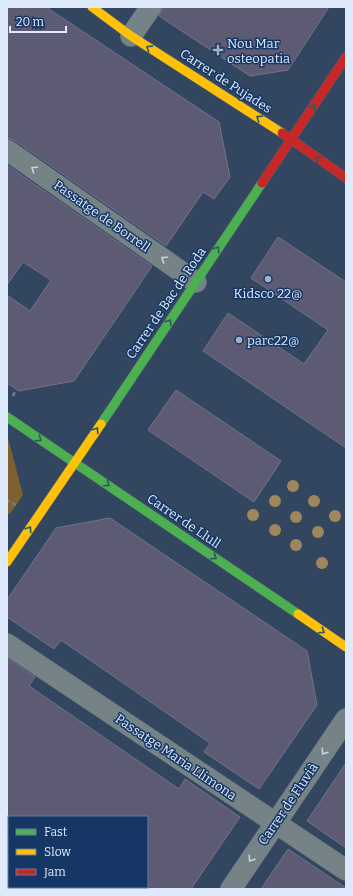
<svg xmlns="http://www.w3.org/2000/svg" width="353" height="896" viewBox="0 0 353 896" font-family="Bitter,serif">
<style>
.green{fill:#7d612f}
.building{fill:#5d5b74;stroke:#727388}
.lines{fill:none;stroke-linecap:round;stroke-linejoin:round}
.street-casing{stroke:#526175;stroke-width:22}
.fast-casing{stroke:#526175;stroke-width:10}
.slow-casing{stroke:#526175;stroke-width:10}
.jam-casing{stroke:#526175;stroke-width:10}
.path{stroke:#727f89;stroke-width:2.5;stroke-dasharray:4 2;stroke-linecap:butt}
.street{stroke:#758387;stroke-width:21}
.fast{stroke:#4caf50;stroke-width:9}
.slow{stroke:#ffc107;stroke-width:9}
.jam{stroke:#c62828;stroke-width:9}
.tree{fill:#9f865c}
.oneway{stroke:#265b5f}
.oneway2{stroke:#c9d5e4}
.poi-dot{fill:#a2b1c4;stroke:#163765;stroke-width:1.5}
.labels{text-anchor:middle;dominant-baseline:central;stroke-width:3;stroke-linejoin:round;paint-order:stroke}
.poi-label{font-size:13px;fill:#deeafb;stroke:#163765;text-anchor:start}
.street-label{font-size:13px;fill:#deeafb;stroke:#163765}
</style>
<rect width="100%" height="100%" fill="#33465f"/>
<path class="green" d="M 7,434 L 23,495 L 10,514 L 7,513 Z"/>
<g class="building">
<path d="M 7,7 L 46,7 L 219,122 L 230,177 L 214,199 L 203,192 L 166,246 L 14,140 L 7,138 Z"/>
<path d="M 163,7 L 329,7 L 288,70 L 250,76 L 159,16 Z"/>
<path d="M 7,165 L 152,266 L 74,381 L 19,391 L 7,383 L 7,295 L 30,311 L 51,280 L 23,262 L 7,285 Z"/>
<path d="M 278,237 L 346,282 L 346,448 L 203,351 L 228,313 L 304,364 L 328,330 L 251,278 Z"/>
<path d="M 176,390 L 281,461 L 254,502 L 148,430 Z"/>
<path d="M 110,518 L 307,651 L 317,705 L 259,789 L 204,752 L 210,743 L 61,640 L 54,649 L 7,617 L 7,600 L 56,528 Z"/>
<path d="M 7,658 L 35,677 L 29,686 L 179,789 L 185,779 L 240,817 L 191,889 L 147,889 L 147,817 L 7,817 Z"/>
<path d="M 346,763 L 346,848 L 307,821 Z"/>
<path d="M 288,849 L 346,888 L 346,889 L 261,889 Z"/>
</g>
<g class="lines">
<g class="street-casing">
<g id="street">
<path d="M 131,36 L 151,7"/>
<path d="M 7,150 L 196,282"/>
<path d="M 7,644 L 346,870"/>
<path d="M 7,863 L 9,864"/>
<path d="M 44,887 L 47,889"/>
<path d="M 231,889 L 346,719"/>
</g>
</g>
<g class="fast-casing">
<g id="fast">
<path d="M 7,417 L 298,614"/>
<path d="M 101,424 L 262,183"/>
</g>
</g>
<g class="slow-casing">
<g id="slow">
<path d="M 92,7 L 131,36 L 282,133"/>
<path d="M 7,562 L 101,424"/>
<path d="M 298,614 L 346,647"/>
</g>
</g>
<g class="jam-casing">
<g id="jam">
<path d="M 282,133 L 346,178"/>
<path d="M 262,183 L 346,57"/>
</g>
</g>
<g class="path">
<path d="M 13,396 L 15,392"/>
<path d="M 7,500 L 16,505"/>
</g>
<use href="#street" class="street"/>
<use href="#fast" class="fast"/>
<use href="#slow" class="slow"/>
<use href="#jam" class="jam"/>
</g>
<g class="tree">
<circle cx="293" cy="486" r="6"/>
<circle cx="275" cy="501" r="6"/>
<circle cx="314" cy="501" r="6"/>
<circle cx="253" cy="515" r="6"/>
<circle cx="335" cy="516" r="6"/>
<circle cx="296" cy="517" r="6"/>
<circle cx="275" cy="530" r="6"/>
<circle cx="318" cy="532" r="6"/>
<circle cx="296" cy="545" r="6"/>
<circle cx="322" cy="563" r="6"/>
</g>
<defs><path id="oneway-chevron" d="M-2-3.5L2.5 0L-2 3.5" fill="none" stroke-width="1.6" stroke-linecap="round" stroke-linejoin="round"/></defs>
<g class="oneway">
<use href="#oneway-chevron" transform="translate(149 48) rotate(-147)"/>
<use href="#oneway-chevron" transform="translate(313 107) rotate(-56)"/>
<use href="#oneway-chevron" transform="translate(259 118) rotate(-147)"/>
<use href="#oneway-chevron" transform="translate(318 159) rotate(-145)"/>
<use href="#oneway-chevron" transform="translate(217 249) rotate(-56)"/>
<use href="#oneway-chevron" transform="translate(169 322) rotate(-57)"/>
<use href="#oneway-chevron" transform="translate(96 430) rotate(-56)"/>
<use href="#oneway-chevron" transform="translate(39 439) rotate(34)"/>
<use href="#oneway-chevron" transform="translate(107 484) rotate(34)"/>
<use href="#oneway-chevron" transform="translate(29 529) rotate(-56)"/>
<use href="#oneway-chevron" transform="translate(214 557) rotate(34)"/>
<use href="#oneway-chevron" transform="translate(322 631) rotate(34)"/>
</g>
<g class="oneway2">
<use href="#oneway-chevron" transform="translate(34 169) rotate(-145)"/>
<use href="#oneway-chevron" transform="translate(164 259) rotate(-145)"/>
<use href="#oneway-chevron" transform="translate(324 752) rotate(124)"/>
<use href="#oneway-chevron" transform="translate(251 859) rotate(124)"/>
</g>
<g class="poi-dot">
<path d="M216 44h4v4h4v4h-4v4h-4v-4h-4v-4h4z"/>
<circle cx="268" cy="279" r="4"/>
<circle cx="239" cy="340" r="4"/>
</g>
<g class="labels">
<g class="poi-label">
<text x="227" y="43">Nou Mar<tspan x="227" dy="15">osteopatia</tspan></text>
<text x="268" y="293" text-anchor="middle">Kidsco 22@</text>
<text x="247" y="340">parc22@</text>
</g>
<g class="street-label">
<text transform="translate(226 81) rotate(33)">Carrer de Pujades</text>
<text transform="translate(102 216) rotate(35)">Passatge de Borrell</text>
<text transform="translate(166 303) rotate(-56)">Carrer de Bac de Roda</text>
<text transform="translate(184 521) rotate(34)">Carrer de Llull</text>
<text transform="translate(176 757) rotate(34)">Passatge Maria Llimona</text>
<text transform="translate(288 804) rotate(-56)">Carrer de Fluvià</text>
</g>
</g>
<rect width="353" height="896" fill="none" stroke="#deeafb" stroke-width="16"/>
<rect x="8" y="816" width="140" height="72" fill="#163765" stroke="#667fa1"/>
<rect x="16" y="829" width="20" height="6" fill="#4caf50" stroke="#667fa1"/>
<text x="44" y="836" font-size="12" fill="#deeafb">Fast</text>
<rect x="16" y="849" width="20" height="6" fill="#ffc107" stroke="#667fa1"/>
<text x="44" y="856" font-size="12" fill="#deeafb">Slow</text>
<rect x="16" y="869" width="20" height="6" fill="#c62828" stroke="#667fa1"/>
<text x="44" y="876" font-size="12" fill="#deeafb">Jam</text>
<path d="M10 26v6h56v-6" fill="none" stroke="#deeafb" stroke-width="2"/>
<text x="16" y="26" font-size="12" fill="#deeafb" stroke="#163765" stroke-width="3" paint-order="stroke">20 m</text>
</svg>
